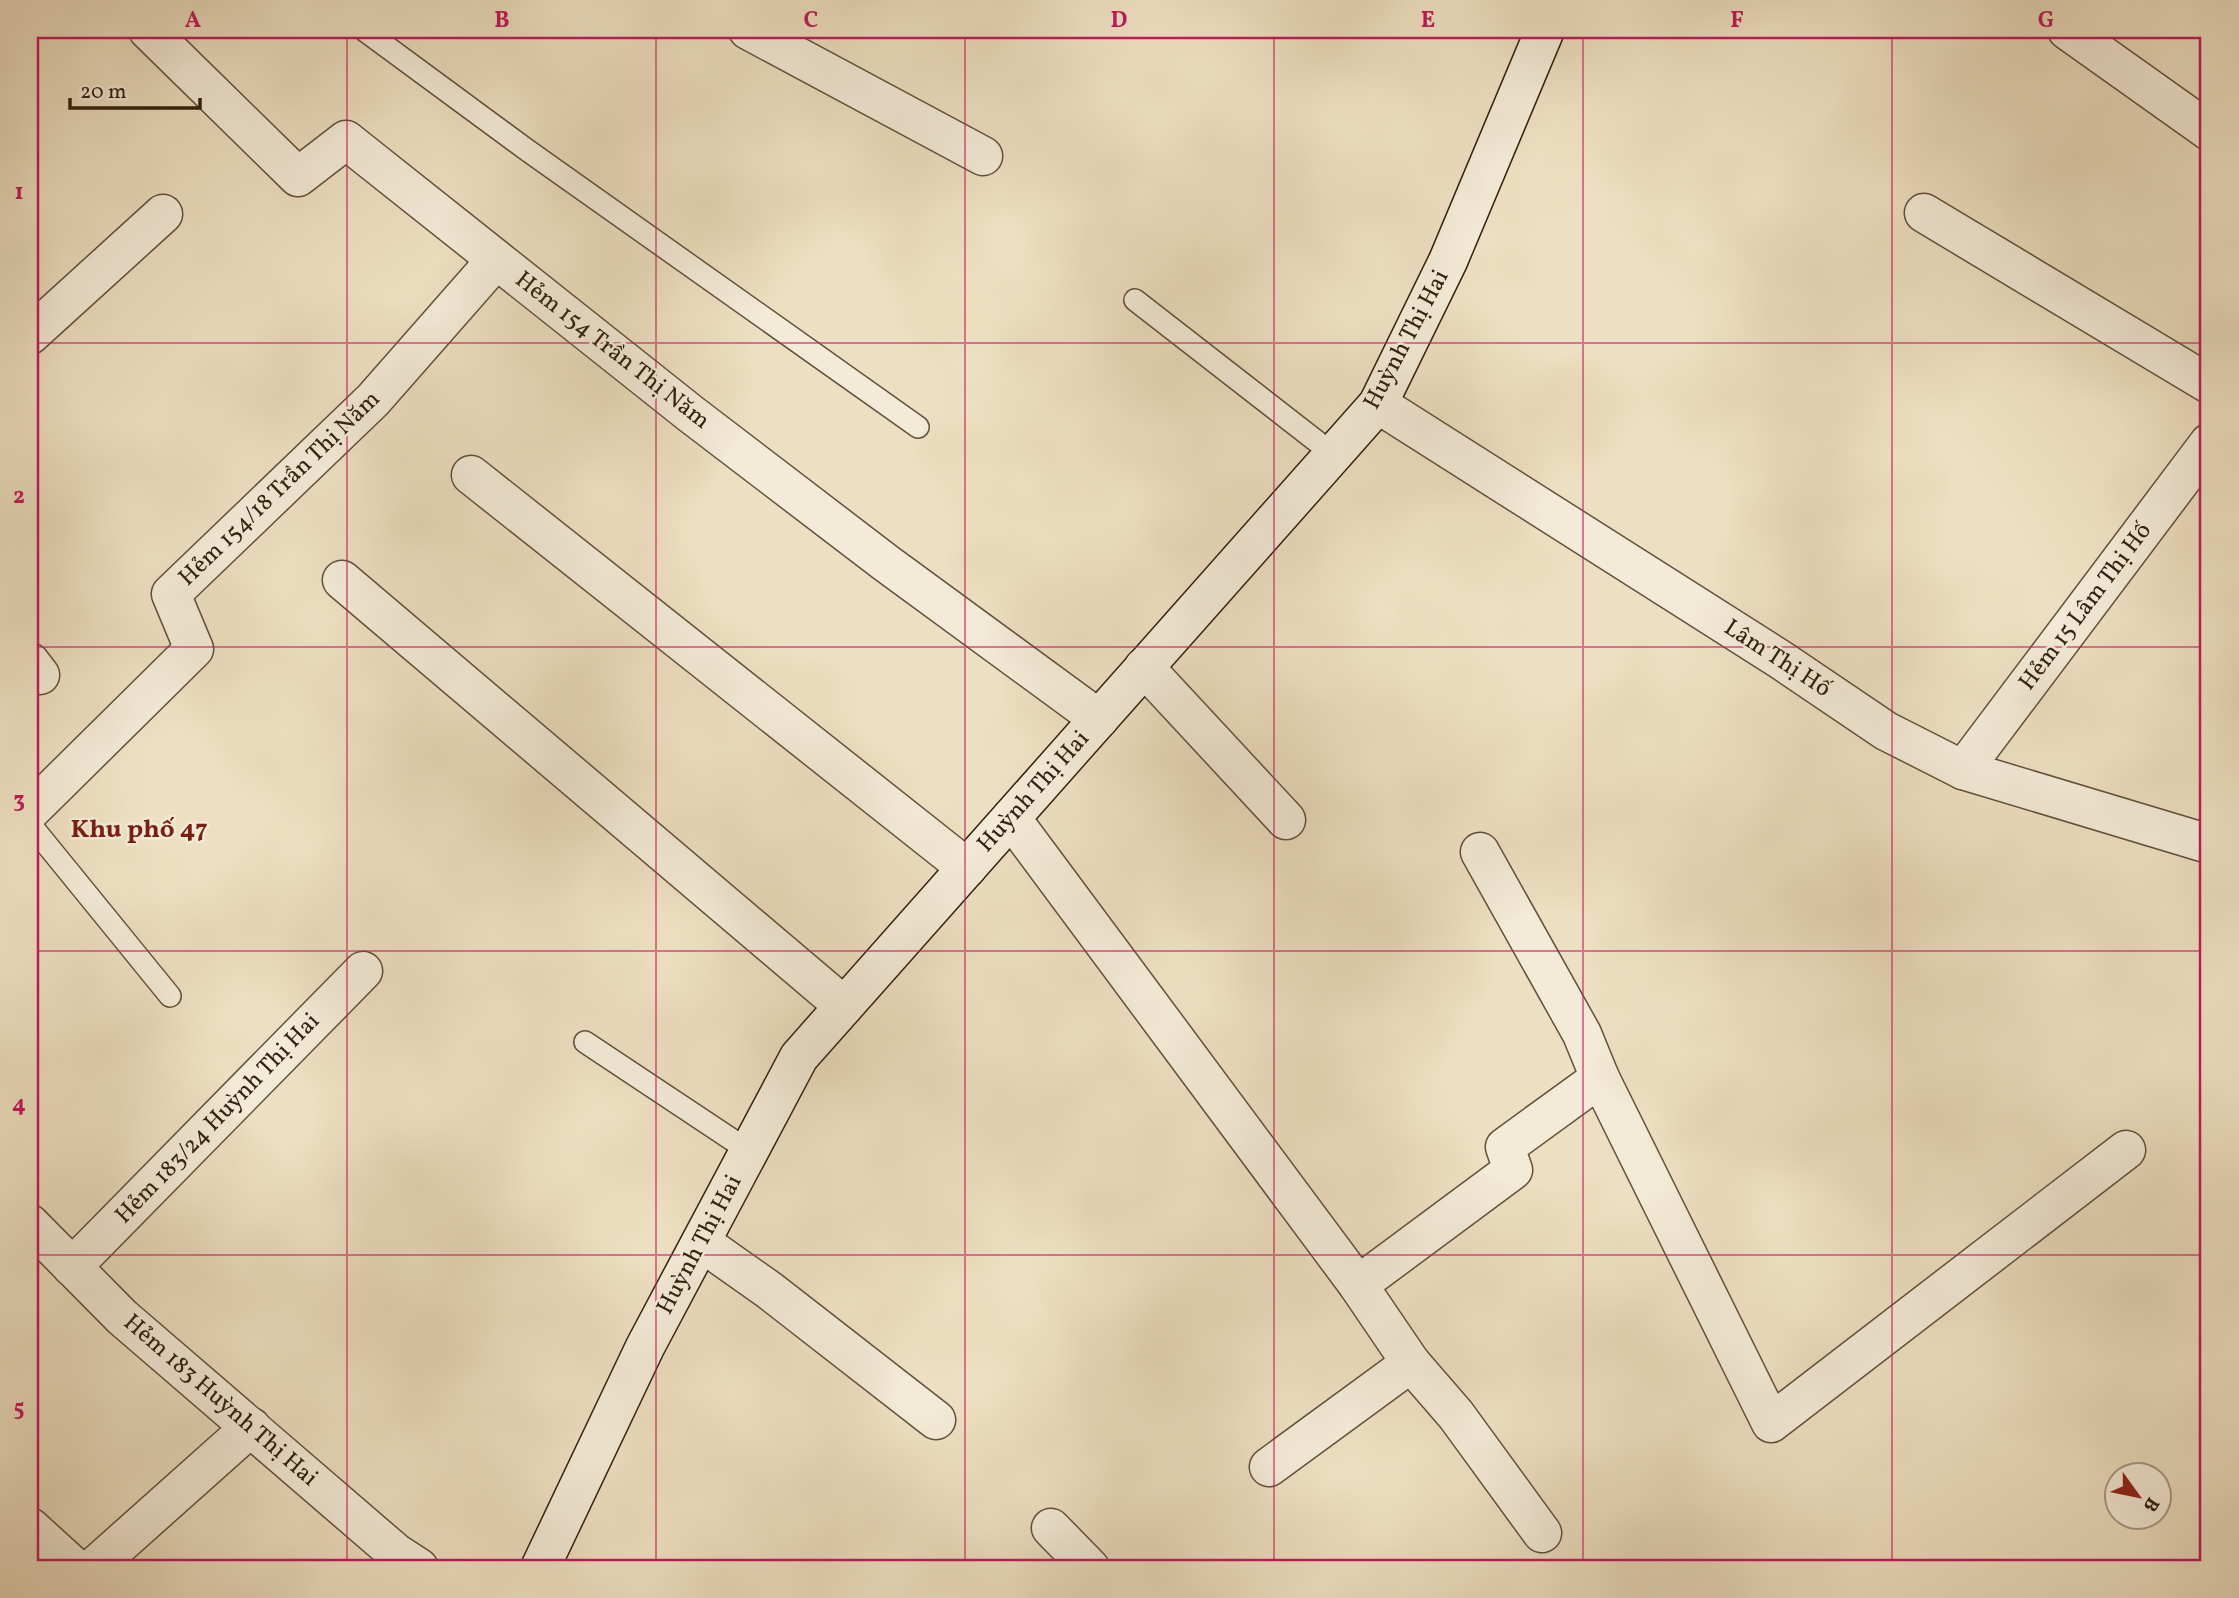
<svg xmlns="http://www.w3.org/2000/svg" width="2239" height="1598" viewBox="0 0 2239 1598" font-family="Vollkorn,serif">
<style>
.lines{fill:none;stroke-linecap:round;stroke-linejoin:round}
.lane-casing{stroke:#60503c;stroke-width:24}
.street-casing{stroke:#60503c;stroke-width:41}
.secondary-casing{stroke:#31210f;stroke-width:41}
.lane{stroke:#f3ead7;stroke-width:21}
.street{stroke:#f3ead7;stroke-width:38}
.secondary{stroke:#f3ead7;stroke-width:38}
.grid{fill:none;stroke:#c2185b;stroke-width:2;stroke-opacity:0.55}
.labels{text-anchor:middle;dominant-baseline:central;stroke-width:5;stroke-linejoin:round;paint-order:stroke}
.street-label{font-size:24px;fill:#31210f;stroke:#f3ead7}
.neighbourhood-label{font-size:26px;font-weight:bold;fill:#7a1f14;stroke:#f3ead7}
.neatline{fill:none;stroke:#c2185b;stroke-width:2.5}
.grid-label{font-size:23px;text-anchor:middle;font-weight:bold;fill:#c2185b}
</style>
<rect width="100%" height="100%" fill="#eddfc1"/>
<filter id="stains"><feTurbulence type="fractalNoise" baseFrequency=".00286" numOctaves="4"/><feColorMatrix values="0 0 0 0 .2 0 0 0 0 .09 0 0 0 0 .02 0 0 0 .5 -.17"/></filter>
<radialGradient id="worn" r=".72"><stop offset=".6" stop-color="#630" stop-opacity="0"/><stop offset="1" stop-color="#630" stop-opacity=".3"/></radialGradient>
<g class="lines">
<g class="lane-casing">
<g id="lane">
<path d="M 364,30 L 527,150 L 918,427"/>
<path d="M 1135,300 L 1333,454"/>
<path d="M 30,824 L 170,996"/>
<path d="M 585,1042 L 749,1151"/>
</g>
</g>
<g class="street-casing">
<g id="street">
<path d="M 148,30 L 298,177 L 346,140 L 691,414 L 886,563 L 1099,719"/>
<path d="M 748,30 L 983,156"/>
<path d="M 2067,30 L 2209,131"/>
<path d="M 1924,213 L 2209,384"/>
<path d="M 30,335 L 163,214"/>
<path d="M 1378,404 L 1781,660 L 1886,731 L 1963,770 L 2209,844"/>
<path d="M 471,475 L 967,868"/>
<path d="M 342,580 L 844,1006"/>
<path d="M 30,662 L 40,675"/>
<path d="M 1144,667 L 1286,820"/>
<path d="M 1963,770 L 2209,443"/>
<path d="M 30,811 L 194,649 L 171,594 L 373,400 L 496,260"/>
<path d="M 1011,818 L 1358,1285 L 1513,1170 L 1505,1147 L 1600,1078"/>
<path d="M 1480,852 L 1582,1034 L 1600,1078 L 1771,1423 L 2126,1150"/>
<path d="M 30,1224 L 122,1317 L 396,1553 L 419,1568"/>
<path d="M 701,1242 L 769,1290 L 936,1420"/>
<path d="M 72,1267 L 363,971"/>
<path d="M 1411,1363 L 1456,1415 L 1542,1533"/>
<path d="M 1269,1467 L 1411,1363 L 1358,1285"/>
<path d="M 30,1527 L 75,1568"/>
<path d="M 1051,1528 L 1090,1568"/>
<path d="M 93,1568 L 251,1427"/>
</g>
</g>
<g class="secondary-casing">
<path id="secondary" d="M 540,1568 L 645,1347 L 799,1057 L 1378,404 L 1448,261 L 1545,30"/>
</g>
<use href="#lane" class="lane"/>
<use href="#street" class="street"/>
<use href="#secondary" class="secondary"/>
</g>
<path class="grid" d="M 347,30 L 347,1568M 656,30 L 656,1568M 965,30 L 965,1568M 1274,30 L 1274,1568M 1583,30 L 1583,1568M 1892,30 L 1892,1568M 30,343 L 2209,343M 30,647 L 2209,647M 30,951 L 2209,951M 30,1255 L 2209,1255"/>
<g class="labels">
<g class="street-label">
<text transform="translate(1407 340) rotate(-62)">Huỳnh Thị Hai</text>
<text transform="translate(612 351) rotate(38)">Hẻm 154 Trần Thị Năm</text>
<text transform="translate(280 489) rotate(-44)">Hẻm 154/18 Trần Thị Năm</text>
<text transform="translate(2086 607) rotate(-53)">Hẻm 15 Lâm Thị Hố</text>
<text transform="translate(1777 659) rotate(33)">Lâm Thị Hố</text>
<text transform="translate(1034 792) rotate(-48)">Huỳnh Thị Hai</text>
<text transform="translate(218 1119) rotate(-46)">Hẻm 183/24 Huỳnh Thị Hai</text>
<text transform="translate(700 1245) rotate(-62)">Huỳnh Thị Hai</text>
<text transform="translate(220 1401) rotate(41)">Hẻm 183 Huỳnh Thị Hai</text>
</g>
<g class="neighbourhood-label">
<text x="139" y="830">Khu phố 47</text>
</g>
</g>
<rect width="2239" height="1598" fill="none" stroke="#eddfc1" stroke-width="77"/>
<g transform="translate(2138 1496) rotate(123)"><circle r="33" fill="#f3ead7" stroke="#a59a87" stroke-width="2"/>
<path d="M0-5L12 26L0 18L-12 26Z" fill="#8f2418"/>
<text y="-10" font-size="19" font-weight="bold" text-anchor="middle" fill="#31210f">B</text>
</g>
<path d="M70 98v10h130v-10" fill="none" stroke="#31210f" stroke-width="3.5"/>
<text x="80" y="98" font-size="21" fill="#31210f" stroke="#f3ead7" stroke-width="5" paint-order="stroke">20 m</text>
<rect x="38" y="38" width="2162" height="1522" class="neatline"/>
<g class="grid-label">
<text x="193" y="27">A</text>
<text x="502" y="27">B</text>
<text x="811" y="27">C</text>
<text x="1119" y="27">D</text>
<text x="1428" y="27">E</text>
<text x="1737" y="27">F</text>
<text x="2046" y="27">G</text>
<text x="19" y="199">1</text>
<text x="19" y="503">2</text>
<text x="19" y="807">3</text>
<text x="19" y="1111">4</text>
<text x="19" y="1415">5</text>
</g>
<rect width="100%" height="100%" filter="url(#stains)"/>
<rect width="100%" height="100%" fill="url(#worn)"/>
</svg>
